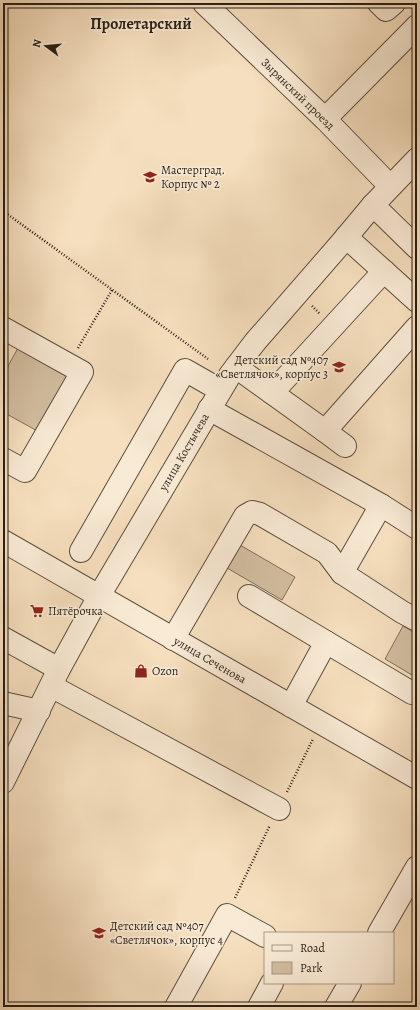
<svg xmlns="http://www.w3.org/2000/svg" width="420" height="1010" viewBox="0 0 420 1010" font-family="Alegreya,serif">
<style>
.green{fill:#d3bea1;stroke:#7e6e5c}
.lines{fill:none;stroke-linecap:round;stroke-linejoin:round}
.minor-casing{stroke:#5c4f40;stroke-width:24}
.path{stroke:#291f16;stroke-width:2.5;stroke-dasharray:1 2;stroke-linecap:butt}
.minor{stroke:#f9ead5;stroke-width:22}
.labels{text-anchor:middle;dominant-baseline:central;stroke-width:3.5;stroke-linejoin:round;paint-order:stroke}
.street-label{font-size:12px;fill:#291f16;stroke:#f9ead5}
.poi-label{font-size:12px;fill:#291f16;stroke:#f9ead5;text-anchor:start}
.district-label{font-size:16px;font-weight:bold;fill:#291f16;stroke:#f9ead5}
</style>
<rect width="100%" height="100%" fill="#f6dfbe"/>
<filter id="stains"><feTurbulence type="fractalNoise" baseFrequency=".005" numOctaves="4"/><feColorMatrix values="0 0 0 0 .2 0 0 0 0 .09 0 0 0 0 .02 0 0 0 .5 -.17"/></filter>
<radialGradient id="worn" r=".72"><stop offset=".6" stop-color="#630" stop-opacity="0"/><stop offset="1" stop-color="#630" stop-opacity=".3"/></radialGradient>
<g class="green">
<path d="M 18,348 L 71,378 L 41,433 L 3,412 L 3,375 Z"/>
<path d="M 240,545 L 295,577 L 282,600 L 227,568 Z"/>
<path d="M 403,626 L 417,634 L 417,678 L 385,659 Z"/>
</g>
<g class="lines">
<g class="minor-casing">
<g id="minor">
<path d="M 204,3 L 325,119 L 390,186"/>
<path d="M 379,3 L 386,10 L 394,3"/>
<path d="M 325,119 L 417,26"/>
<path d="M 373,205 L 417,248"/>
<path d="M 346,237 L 417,301"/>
<path d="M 3,328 L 82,372 L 25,471 L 3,459"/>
<path d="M 236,367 L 325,431 L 417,327"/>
<path d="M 272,393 L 384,271"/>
<path d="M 209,409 L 381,505 L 342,573 L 402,612 L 417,620"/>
<path d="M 325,431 L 345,446"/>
<path d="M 381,505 L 417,528"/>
<path d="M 3,541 L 417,778"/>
<path d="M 81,551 L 185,370 L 220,390"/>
<path d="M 249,596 L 326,642 L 291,706"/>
<path d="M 3,638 L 59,669"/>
<path d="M 173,639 L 245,516 L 252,512 L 260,514 L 327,553 L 342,573"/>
<path d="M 326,642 L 412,693"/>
<path d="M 51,686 L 279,809"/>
<path d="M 3,703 L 39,711"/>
<path d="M 3,782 L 59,669 L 99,596 L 230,375 L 255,342 L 343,241 L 373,205 L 417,159"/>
<path d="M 379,933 L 417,867"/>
<path d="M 176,1007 L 227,915 L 265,936"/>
<path d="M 259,1007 L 272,983"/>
<path d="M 336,1007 L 350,983"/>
</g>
</g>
<g class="path">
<path d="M 3,211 L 208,359"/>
<path d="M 312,306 L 320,314"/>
<path d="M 78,348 L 112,290"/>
<path d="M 287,792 L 313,739"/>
<path d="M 235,898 L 270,825"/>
</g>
<use href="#minor" class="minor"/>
</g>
<defs>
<g id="school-bare" transform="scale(1.08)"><path d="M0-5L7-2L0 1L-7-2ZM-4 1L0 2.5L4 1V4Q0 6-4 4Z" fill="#8f2418" stroke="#f9ead5" stroke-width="2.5" paint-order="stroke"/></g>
<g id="supermarket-bare" transform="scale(1.08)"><path d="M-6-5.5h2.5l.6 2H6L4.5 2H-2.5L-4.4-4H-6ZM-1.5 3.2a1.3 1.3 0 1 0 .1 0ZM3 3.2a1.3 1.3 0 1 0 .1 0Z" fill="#8f2418" stroke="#f9ead5" stroke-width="2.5" paint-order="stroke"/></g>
<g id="shop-bare" transform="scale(1.08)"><path d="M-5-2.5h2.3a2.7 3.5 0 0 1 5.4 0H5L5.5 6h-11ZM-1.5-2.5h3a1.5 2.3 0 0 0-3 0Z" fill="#8f2418" stroke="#f9ead5" stroke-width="2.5" paint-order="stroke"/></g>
</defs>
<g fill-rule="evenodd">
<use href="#school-bare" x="150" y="177"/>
<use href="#school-bare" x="339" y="367"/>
<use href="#supermarket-bare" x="37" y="611"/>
<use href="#shop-bare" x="141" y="671"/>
<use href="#school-bare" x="99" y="933"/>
</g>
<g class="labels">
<g class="street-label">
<text transform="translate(298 94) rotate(44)">Зырянский проезд</text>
<text transform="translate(184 452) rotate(-60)">улица Костычева</text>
<text transform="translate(210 660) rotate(30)">улица Сеченова</text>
</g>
<g class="poi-label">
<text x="161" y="170">Мастерград.<tspan x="161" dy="14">Корпус № 2</tspan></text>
<text x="328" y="360" text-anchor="end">Детский сад №407<tspan x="328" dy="14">«Светлячок», корпус 3</tspan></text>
<text x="48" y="611">Пятёрочка</text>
<text x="152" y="671">Ozon</text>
<text x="110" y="926">Детский сад №407<tspan x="110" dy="14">«Светлячок», корпус 4</tspan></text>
</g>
<g class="district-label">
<text x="141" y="24">Пролетарский</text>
</g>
</g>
<rect width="420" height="1010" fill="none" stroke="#f6dfbe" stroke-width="16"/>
<rect x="4" y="4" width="412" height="1002" fill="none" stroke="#291f16" stroke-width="2"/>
<rect x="8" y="8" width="404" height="994" fill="none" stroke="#291f16"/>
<rect x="264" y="932" width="130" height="52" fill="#f9ead5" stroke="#a69989"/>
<rect x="272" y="945" width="20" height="6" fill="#f9ead5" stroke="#a69989"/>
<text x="300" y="952" font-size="12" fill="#291f16">Road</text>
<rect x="272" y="962" width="20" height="12" fill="#d3bea1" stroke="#a69989"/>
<text x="300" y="972" font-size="12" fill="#291f16">Park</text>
<g transform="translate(46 46) rotate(286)" stroke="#f9ead5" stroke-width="3" paint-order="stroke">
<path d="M0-3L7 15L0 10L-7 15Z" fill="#291f16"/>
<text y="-6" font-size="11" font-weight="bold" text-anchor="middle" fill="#291f16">N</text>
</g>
<rect width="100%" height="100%" filter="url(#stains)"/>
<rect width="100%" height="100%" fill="url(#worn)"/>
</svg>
